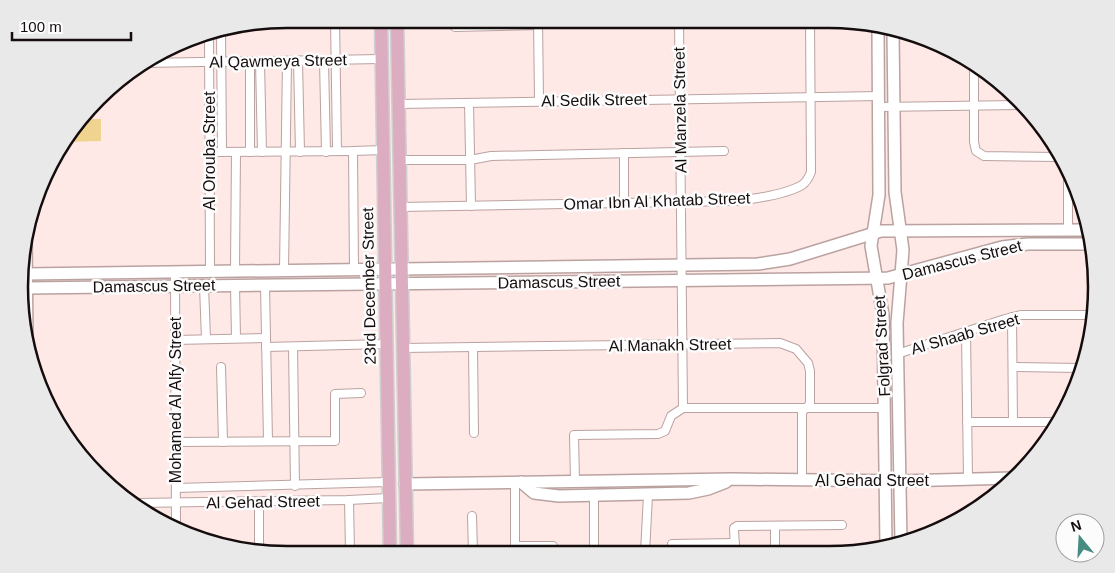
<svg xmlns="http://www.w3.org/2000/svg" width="1115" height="573" viewBox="0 0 1115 573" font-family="Helvetica,sans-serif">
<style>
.green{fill:#efd38f}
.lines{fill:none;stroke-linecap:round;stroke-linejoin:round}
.street-casing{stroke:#baa2a0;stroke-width:10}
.secondary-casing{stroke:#baa2a0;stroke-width:14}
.primary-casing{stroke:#d0cfcf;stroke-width:15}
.street{stroke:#fff;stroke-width:8}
.secondary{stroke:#fff;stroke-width:11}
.primary{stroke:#dcadc1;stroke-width:12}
.labels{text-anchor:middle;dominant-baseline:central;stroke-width:5;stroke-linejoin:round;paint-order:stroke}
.street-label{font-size:16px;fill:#150d0d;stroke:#fcfcfc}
.rim{fill:none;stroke:#150d0d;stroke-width:2.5}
</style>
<rect width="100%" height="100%" fill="#fee9e7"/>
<path class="green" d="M 81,119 L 101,119 L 101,141 L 65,142 L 65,137 Z"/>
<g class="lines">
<g class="street-casing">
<g id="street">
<path d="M 335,19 L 337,151"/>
<path d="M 538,19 L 539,101"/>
<path d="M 455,27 L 538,25"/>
<path d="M 221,30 L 222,152"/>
<path d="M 209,32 L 210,270"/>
<path d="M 298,61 L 300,152"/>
<path d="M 324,61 L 326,152"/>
<path d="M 250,62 L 250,152"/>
<path d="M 260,62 L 262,152"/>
<path d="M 144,63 L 381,59"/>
<path d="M 974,67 L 974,142 L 976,151 L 984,156 L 1057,157"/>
<path d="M 469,103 L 471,206"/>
<path d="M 399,104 L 879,96"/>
<path d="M 879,107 L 1023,105"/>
<path d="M 353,151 L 354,269"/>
<path d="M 209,152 L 353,151 L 383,150"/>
<path d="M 624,153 L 624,203"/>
<path d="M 400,160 L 470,160 L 491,156 L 724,151"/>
<path d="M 1068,176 L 1068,230"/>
<path d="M 401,207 L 735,201 C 753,199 787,194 802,185 C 807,182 809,177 811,172 L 810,19"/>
<path d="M 235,270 L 236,152"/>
<path d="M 284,270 L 287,61"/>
<path d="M 175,271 L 176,529"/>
<path d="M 235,285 L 236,338"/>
<path d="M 265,285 L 268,441"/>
<path d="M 204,286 L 206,339"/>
<path d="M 1012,317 L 1013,422"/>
<path d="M 966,332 L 968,479"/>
<path d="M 175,340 L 266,338"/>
<path d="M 266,347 L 386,344"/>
<path d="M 293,347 L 295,486"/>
<path d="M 473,347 L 474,433"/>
<path d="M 403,348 L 780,343 L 796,349 L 808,363 L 810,371 L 810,404 L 802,412 L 802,480"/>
<path d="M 897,354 L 1005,319 L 1021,315 L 1093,315"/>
<path d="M 221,367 L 223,442"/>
<path d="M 1013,367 L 1079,368"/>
<path d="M 683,408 L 885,408"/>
<path d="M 967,422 L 1057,422"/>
<path d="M 175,442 L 335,441 L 335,394 L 361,393"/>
<path d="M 575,482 L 574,435 L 658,434 L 665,431 L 671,416 L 683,408 L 679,19"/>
<path d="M 176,488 L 388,482"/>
<path d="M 349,500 L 350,552"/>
<path d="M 259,502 L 259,551"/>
<path d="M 137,503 L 349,500 L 388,498"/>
<path d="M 472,516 L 473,553"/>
<path d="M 775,526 L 775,552"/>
<path d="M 672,544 L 735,543"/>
<path d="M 515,546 L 553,546"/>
<path d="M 735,552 L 734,528 L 737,526 L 842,525"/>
<path d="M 515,553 L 515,482"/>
<path d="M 594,553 L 594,495"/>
<path d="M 645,553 L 648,495"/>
<path d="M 304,554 L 304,550"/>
</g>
</g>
<g class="secondary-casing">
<g id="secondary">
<path d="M 878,28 L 879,195 L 871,246 L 883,315 L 886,546"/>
<path d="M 893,32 L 895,192 L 903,250 L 897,323 L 901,542"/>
<path d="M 26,236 L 27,339"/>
<path d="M 26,274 L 758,264 L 790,259 L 881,231 L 1086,230"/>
<path d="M 27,288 L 888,278 L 1002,247 L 1028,244 L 1088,244"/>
<path d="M 521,482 L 534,493 L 559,496 L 689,493 L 708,489 L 726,482"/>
<path d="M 405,484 L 732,479 L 900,481 L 1013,478"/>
</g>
</g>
<g class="primary-casing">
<g id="primary">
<path d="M 381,19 L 390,553"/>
<path d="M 397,19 L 407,553"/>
</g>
</g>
<use href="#street" class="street"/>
<use href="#secondary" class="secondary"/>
<use href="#primary" class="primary"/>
</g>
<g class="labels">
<g class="street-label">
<text transform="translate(278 61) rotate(-1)">Al Qawmeya Street</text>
<text transform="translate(594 100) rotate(-1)">Al Sedik Street</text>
<text transform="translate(680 110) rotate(-91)">Al Manzela Street</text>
<text transform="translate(209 151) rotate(-90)">Al Orouba Street</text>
<text transform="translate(657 201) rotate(-2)">Omar Ibn Al Khatab Street</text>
<text transform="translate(962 260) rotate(-14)">Damascus Street</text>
<text transform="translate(559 282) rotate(-1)">Damascus Street</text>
<text transform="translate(154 286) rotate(-1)">Damascus Street</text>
<text transform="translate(369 286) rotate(-91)">23rd December Street</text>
<text transform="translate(965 334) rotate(-16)">Al Shaab Street</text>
<text transform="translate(670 345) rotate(-1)">Al Manakh Street</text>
<text transform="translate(882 346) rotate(-93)">Folgrad Street</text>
<text transform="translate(175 400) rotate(-90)">Mohamed Al Alfy Street</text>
<text x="872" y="480">Al Gehad Street</text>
<text transform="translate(263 502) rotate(-1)">Al Gehad Street</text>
</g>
</g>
<path d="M0 0H1115V573H0ZM287 28H829A259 259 0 0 1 1088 287V287A259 259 0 0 1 829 546H287A259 259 0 0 1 28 287V287A259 259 0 0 1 287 28Z" fill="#eae9e9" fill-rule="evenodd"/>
<path class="rim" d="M287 28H829A259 259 0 0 1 1088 287V287A259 259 0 0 1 829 546H287A259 259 0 0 1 28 287V287A259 259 0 0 1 287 28Z"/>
<g transform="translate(1080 538) rotate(342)"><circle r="24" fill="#fcfcfc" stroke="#a09c9c"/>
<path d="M0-4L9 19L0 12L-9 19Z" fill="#478c81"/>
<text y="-8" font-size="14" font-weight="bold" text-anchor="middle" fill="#150d0d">N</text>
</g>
<path d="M12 32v8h119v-8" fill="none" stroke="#150d0d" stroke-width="2.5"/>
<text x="20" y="32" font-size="15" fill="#150d0d" stroke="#fcfcfc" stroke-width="4" paint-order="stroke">100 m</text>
</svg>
